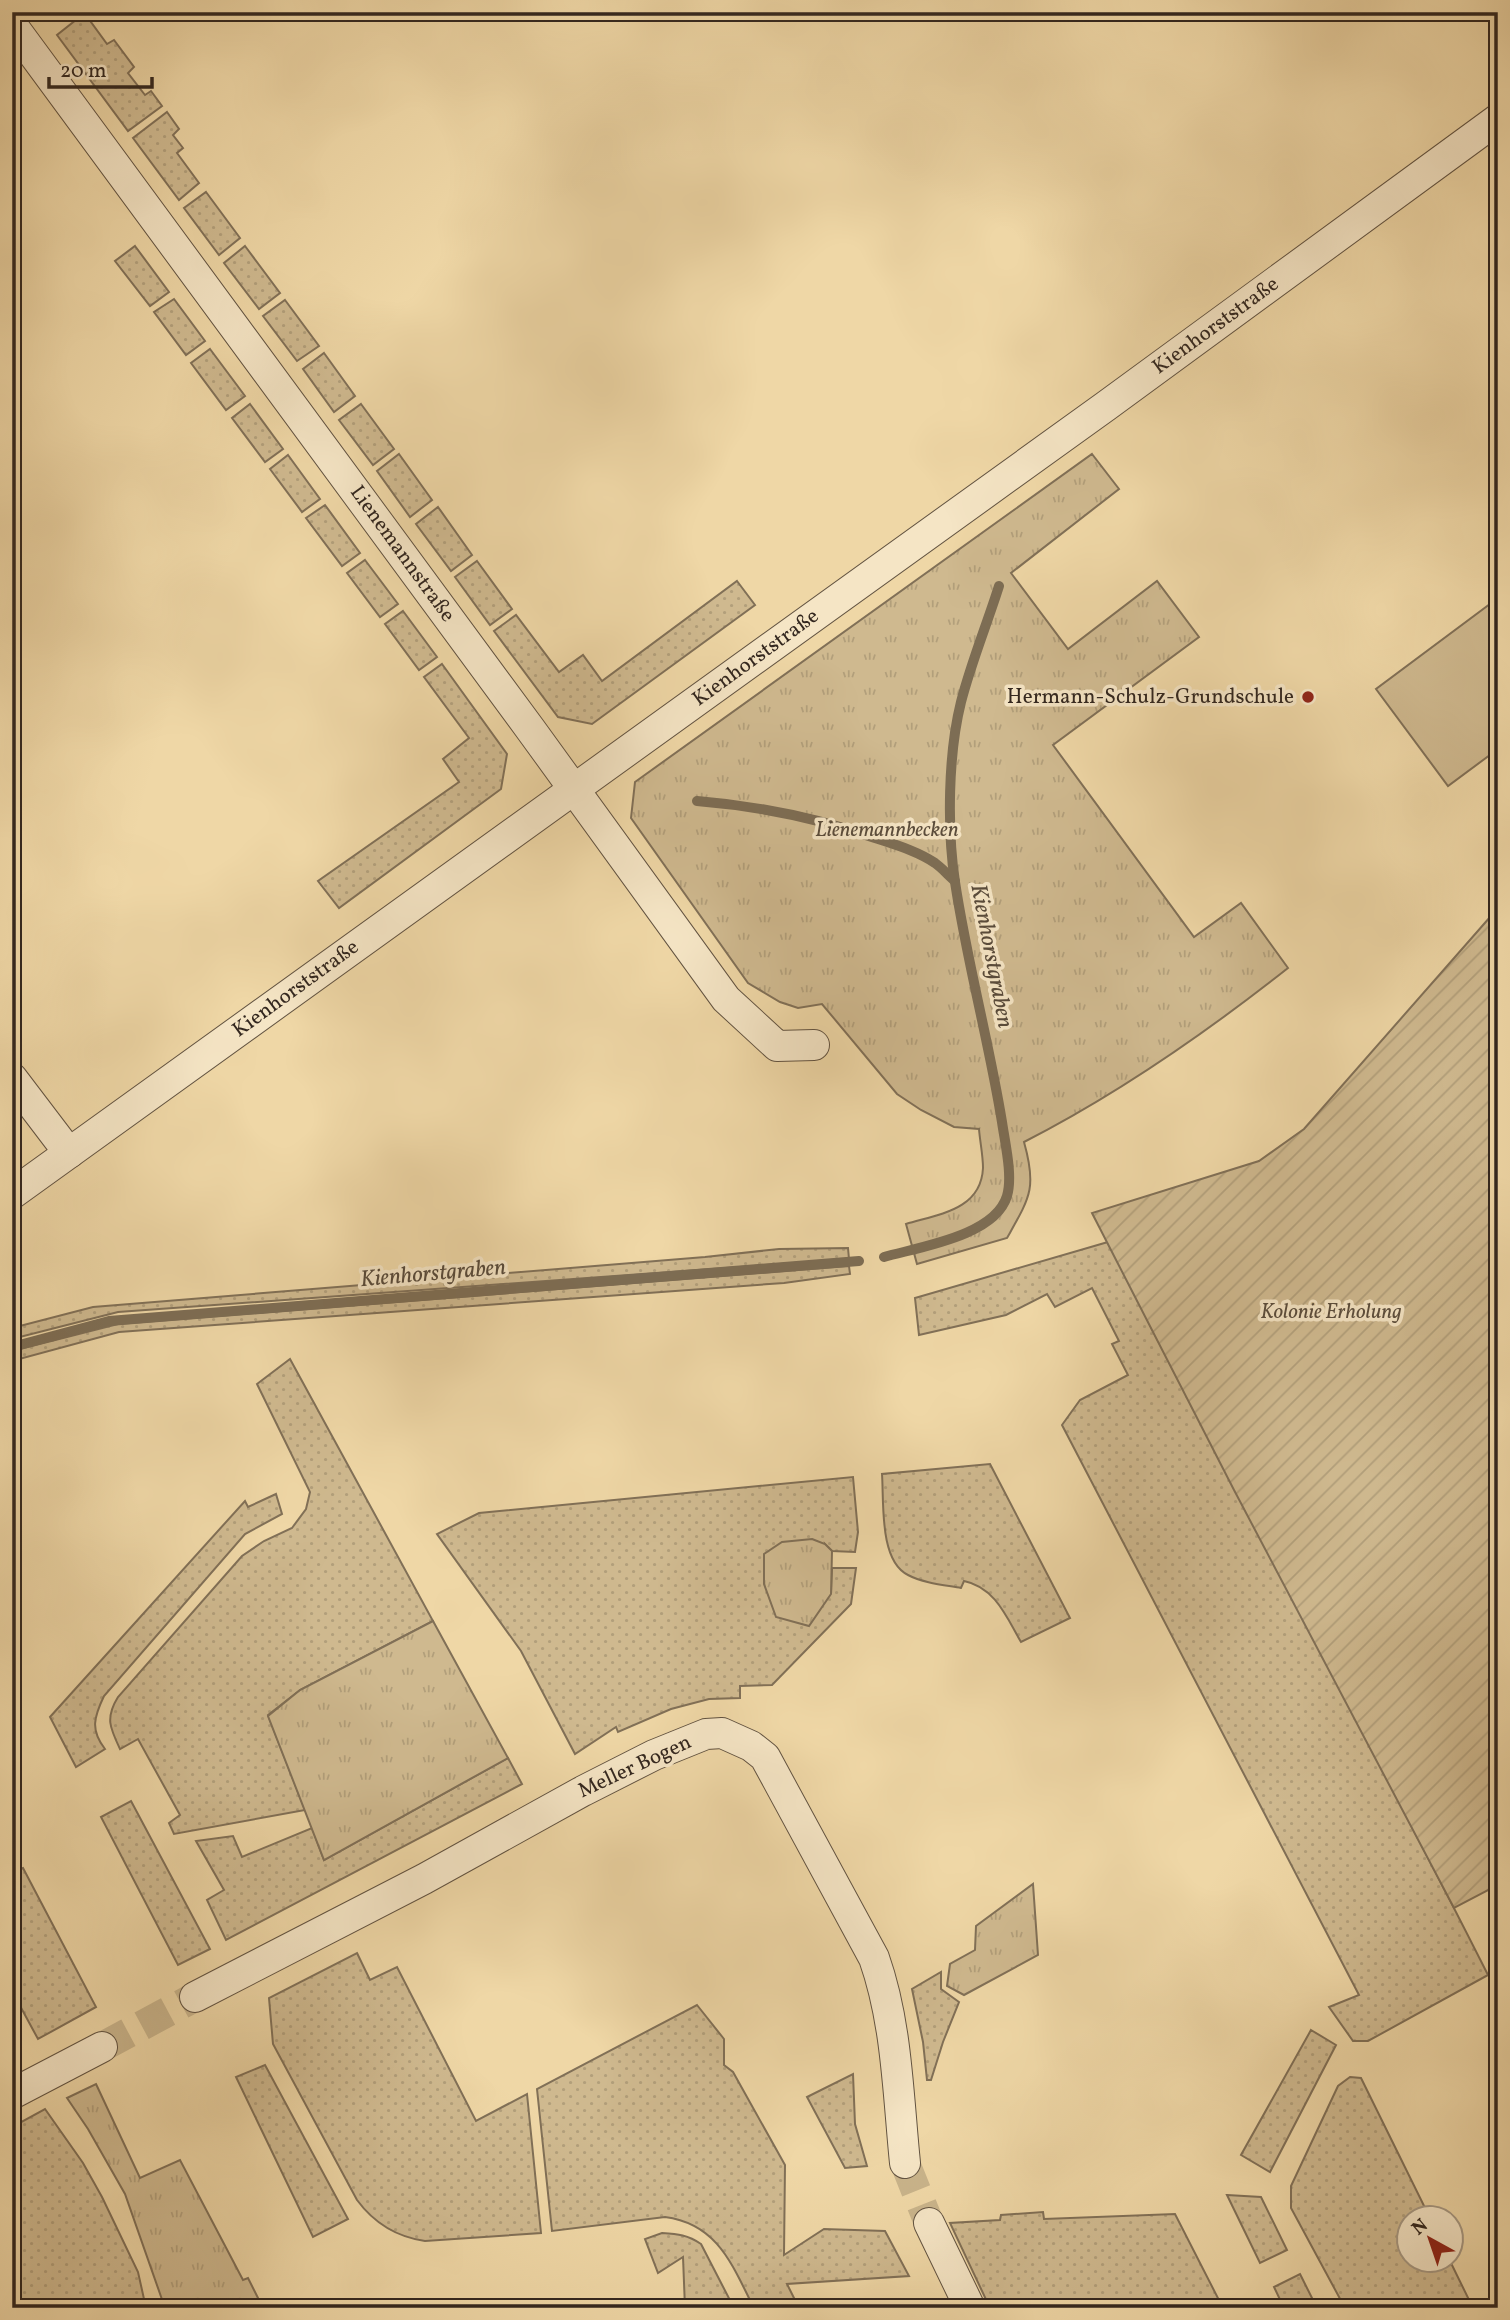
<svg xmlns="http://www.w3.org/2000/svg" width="1510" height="2320" viewBox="0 0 1510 2320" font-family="Vollkorn,serif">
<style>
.grass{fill:url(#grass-dots);stroke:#817057;stroke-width:2}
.park{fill:url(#park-tufts);stroke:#817057;stroke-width:2}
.garden{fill:url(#garden-furrows);stroke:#817057;stroke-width:2}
.pitch{fill:#cfb98f;stroke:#817057;stroke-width:2}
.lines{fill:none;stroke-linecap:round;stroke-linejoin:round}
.stream{stroke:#7d6d54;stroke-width:10}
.minor-tunnel{stroke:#c9b48b;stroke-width:30;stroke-dasharray:30 15;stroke-linecap:butt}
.minor-casing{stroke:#625341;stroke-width:32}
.minor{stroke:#f5e5c5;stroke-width:30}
.poi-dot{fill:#8f2418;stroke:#f5e5c5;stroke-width:2.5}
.labels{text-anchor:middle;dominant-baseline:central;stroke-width:7;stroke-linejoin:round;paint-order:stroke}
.street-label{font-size:21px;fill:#33271f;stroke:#f5e5c5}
.poi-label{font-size:21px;fill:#33271f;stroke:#f5e5c5;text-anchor:end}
.park-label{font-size:21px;font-style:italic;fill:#5a4c3b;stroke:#f5e5c5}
.water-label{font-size:23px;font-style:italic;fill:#584a3a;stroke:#f5e5c5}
</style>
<defs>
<pattern id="grass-dots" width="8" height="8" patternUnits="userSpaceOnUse" patternTransform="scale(1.75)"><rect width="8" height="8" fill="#cfb98f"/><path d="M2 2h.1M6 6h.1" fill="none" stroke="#b29f7b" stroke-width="1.8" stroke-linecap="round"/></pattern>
<pattern id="park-tufts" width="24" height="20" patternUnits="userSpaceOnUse" patternTransform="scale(1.75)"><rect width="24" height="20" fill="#cfb98f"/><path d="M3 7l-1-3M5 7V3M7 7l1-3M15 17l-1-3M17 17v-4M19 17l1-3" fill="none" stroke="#b29f7b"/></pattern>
<pattern id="garden-furrows" width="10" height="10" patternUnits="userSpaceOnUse" patternTransform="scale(1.75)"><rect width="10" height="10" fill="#cfb98f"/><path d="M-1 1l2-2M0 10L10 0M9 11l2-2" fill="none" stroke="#b29f7b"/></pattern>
</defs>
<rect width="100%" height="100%" fill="#efd7a6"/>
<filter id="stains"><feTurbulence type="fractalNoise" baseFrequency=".00286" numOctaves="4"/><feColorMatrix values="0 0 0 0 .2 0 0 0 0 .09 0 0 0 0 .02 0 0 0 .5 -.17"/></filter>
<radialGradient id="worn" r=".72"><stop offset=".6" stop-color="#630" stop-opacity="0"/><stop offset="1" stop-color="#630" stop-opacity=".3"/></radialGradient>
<g class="grass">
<path d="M 86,12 L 94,12 L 97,16 L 91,22 L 107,44 L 114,40 L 134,67 L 128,73 L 145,95 L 151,91 L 162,106 L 128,131 L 57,35 Z"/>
<path d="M 167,112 L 179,129 L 173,135 L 183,148 L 177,153 L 199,183 L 179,200 L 133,138 Z"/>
<path d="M 206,192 L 240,238 L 219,255 L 184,208 Z"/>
<path d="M 135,246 L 169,292 L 150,306 L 115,261 Z"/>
<path d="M 245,246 L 280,293 L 259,309 L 224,263 Z"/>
<path d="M 174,299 L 205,341 L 186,355 L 154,312 Z"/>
<path d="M 285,300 L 319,346 L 297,361 L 263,316 Z"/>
<path d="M 210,349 L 245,396 L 226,410 L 191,363 Z"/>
<path d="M 324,353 L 355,396 L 334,412 L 303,369 Z"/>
<path d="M 250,404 L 283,449 L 265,462 L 232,418 Z"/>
<path d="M 361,404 L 394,449 L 373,465 L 339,420 Z"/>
<path d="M 399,454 L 432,500 L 410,517 L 377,471 Z"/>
<path d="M 288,455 L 320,499 L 302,512 L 270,469 Z"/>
<path d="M 325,505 L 360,553 L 342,566 L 306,518 Z"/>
<path d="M 438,507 L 472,555 L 451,571 L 416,524 Z"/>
<path d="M 365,560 L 398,604 L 380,617 L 347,573 Z"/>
<path d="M 477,561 L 512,609 L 490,625 L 455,577 Z"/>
<path d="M 737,581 L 755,605 L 592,724 L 558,717 L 494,631 L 516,615 L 559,672 L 583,655 L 602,681 Z"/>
<path d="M 403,611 L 437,657 L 419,670 L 385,624 Z"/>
<path d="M 442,664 L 507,754 L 501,789 L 339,908 L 318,881 L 459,782 L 443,759 L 469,738 L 424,677 Z"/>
<path d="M 1108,1242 C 1231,1488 1364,1729 1488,1975 L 1368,2041 L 1353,2041 L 1329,2007 L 1359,1995 L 1062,1425 L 1080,1400 L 1128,1375 L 1112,1344 L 1119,1341 L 1092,1288 L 1055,1307 L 1047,1294 L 1006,1315 L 919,1335 L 915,1298 Z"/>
<path d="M 848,1248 L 849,1259 L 118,1312 L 12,1339 L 12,1328 L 93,1307 L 705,1257 L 779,1249 Z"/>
<path d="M 849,1266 L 850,1274 L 784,1283 L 119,1332 L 12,1361 L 12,1351 L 118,1324 Z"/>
<path d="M 290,1359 L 433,1621 L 300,1690 L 268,1715 L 305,1810 L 174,1834 L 169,1823 L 180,1815 L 138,1739 L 120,1749 C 110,1728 105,1718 118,1697 L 242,1556 L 264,1541 L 292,1528 L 306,1509 L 310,1492 L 257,1384 Z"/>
<path d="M 990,1464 L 1070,1618 L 1021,1642 C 1007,1618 995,1587 964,1581 L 961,1588 C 944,1585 923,1583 908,1575 C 879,1561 884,1502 882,1474 Z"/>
<path d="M 853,1477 L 858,1532 L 855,1552 L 832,1551 L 825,1544 L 831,1594 L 832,1568 L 856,1568 L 851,1604 L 772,1685 L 740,1686 L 740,1698 L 709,1699 L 671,1709 L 618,1732 L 616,1727 L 575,1754 L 521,1651 L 437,1534 L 479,1513 Z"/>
<path d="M 276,1494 L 282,1514 L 245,1534 L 104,1696 C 94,1717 90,1730 105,1749 L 76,1767 L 50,1717 L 245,1501 L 248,1507 Z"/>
<path d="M 508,1758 L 522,1784 L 226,1940 L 207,1900 L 224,1890 L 196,1841 L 233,1836 L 242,1857 L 312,1828 L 324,1860 Z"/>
<path d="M 131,1801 L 210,1949 L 178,1965 L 101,1817 Z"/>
<path d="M 23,1868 L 96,2007 L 38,2039 L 12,1991 L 12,1872 Z"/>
<path d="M 357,1953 L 370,1980 L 397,1967 L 476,2121 L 527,2094 L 541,2233 L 425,2241 C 397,2237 374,2223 357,2200 L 273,2044 L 269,1998 Z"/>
<path d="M 941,1972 L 941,1989 L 959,2002 L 943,2042 L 931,2080 L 927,2080 L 923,2042 L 912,1989 Z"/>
<path d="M 697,2005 L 724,2039 L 724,2065 L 733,2072 L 785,2165 L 784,2255 L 824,2229 L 885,2231 L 909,2276 L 787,2284 L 799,2308 L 754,2308 C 732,2265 718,2224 665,2217 L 552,2231 L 537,2089 Z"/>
<path d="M 1311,2030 L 1336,2045 L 1270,2172 L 1241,2155 Z"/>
<path d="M 265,2065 L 348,2219 L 313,2237 L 236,2077 Z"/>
<path d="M 853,2074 L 855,2124 L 867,2166 L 845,2168 L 807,2097 Z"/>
<path d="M 1350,2077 L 1361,2078 L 1430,2218 L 1408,2218 L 1408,2260 L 1450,2261 L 1473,2308 L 1345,2308 L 1291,2208 L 1291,2186 L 1338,2086 Z"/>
<path d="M 45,2109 L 83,2163 L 102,2197 L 138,2272 L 146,2308 L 12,2308 L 12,2127 Z"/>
<path d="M 1227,2195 L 1261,2197 L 1287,2250 L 1260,2263 Z"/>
<path d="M 1043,2212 L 1044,2219 L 1175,2214 L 1223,2308 L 990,2308 L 950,2223 L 1000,2220 L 1001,2215 Z"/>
<path d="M 662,2233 C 678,2234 688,2235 701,2244 L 734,2308 L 685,2308 L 683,2257 L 658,2273 L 645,2239 Z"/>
<path d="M 1300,2274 L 1317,2308 L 1284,2308 L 1274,2287 Z"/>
</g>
<g class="park">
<path d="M 1092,454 L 1119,489 L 1011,573 L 1068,649 L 1157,581 L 1199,637 L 1053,745 L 1194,937 L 1241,903 L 1288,968 C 1207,1032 1116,1095 1024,1142 C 1037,1188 1030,1197 1007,1238 L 917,1264 L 906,1224 C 939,1214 981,1210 983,1168 C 983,1155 980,1142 979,1129 L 954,1127 L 921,1110 L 897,1094 L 822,1004 L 798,1008 L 780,1002 L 748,983 L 631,818 L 635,782 Z"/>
<path d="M 812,1539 L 825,1544 L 832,1551 L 831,1594 L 809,1626 L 776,1617 L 764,1584 L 764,1554 L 782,1542 Z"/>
<path d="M 433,1621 L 508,1758 L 324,1860 L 268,1716 L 300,1690 Z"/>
<path d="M 1033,1884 L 1038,1955 L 964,1995 L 947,1986 L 950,1964 L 975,1950 L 976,1926 Z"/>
<path d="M 96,2084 L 140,2178 L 180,2160 L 243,2280 L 248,2278 L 258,2298 L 255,2300 L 259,2308 L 165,2308 L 125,2194 L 88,2129 L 67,2098 Z"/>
</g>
<path class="garden" d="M 1498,908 L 1498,1885 L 1454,1908 L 1234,1490 L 1092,1213 L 1259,1161 L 1304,1129 Z"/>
<path class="pitch" d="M 1498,598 L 1498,749 L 1448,786 L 1376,689 Z"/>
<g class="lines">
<g class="stream">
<path d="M 697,801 C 759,806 817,818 875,838 C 896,845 917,851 935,863 C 942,868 948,875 955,881"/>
<path d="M 884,1257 C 919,1247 995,1236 1007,1196 C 1013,1176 1005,1143 1002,1122 C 989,1042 967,962 955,882 C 947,829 948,754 961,702 C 971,663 987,624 999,586"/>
<path d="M 12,1347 L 109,1321 L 859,1261"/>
</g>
<g class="minor-tunnel">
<path d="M 102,2047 L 195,1997"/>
<path d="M 905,2163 L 929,2223"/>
</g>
<g class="minor-casing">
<g id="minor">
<path d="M 12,25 L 531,730 L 726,999 L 777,1046 L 814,1045"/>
<path d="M 12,1078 L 69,1153"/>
<path d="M 12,1194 L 1106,406 L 1498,119"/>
<path d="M 195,1997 L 424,1879 L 583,1791 L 654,1755 L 706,1734 L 722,1733 L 751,1746 L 765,1757 L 874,1958 C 897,2023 898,2094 905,2163"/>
<path d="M 12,2094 L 102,2047"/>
<path d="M 929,2223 L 970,2308"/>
</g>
</g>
<use href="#minor" class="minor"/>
</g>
<circle class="poi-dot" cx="1308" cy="697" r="7"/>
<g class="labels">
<g class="street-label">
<text transform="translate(1216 326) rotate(-36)">Kienhorststraße</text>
<text transform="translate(402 554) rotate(54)">Lienemannstraße</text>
<text transform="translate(756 658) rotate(-36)">Kienhorststraße</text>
<text transform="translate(296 989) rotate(-36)">Kienhorststraße</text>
<text transform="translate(635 1767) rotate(-25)">Meller Bogen</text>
</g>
<g class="poi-label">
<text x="1294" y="697">Hermann-Schulz-Grundschule</text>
</g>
<g class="park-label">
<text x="887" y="830">Lienemannbecken</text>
<text x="1331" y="1312">Kolonie Erholung</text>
</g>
<g class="water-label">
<text transform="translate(991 956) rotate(79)">Kienhorstgraben</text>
<text transform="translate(433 1274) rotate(-5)">Kienhorstgraben</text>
</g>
</g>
<rect width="1510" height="2320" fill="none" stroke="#efd7a6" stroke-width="42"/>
<rect x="14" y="14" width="1482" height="2292" fill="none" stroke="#33271f" stroke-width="3.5"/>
<rect x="21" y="21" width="1468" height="2278" fill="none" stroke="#33271f" stroke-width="2"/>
<g transform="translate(1430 2239) rotate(320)"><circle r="33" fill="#f5e5c5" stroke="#a79983" stroke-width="2"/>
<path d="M0-5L12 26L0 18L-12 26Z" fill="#8f2418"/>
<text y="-10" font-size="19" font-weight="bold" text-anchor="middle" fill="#33271f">N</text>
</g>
<path d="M49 77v10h103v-10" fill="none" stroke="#33271f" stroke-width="3.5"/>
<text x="60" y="77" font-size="21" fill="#33271f" stroke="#f5e5c5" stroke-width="5" paint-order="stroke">20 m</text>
<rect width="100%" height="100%" filter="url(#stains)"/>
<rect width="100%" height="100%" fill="url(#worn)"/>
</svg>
